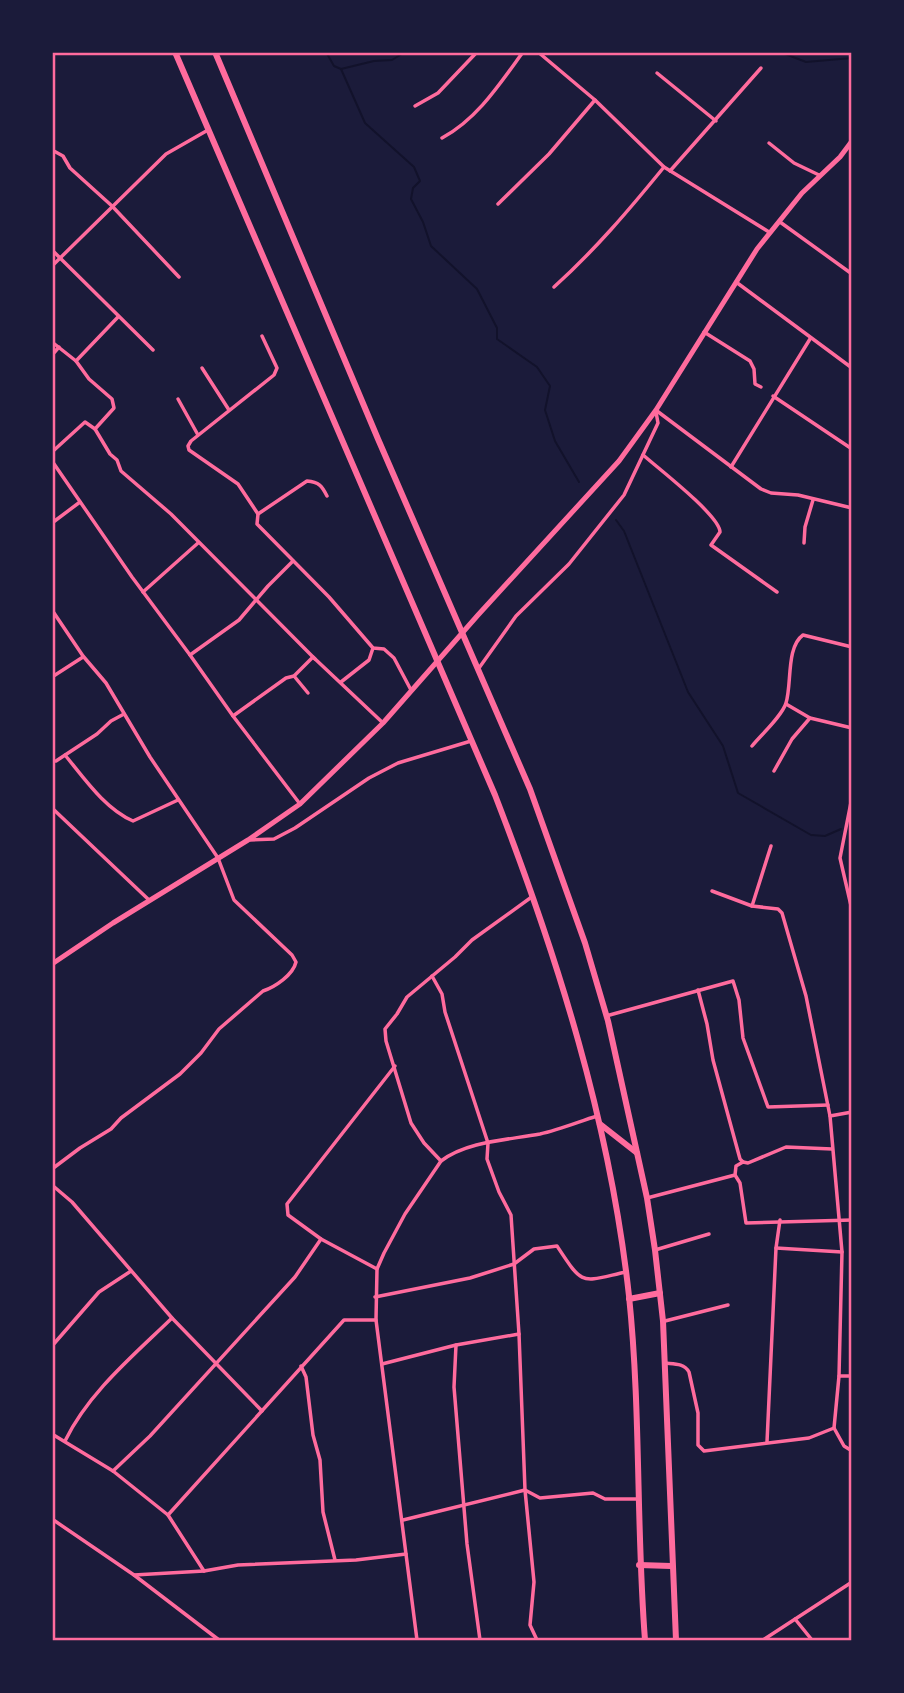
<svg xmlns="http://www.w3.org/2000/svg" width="904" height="1693" viewBox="0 0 904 1693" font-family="Helvetica,sans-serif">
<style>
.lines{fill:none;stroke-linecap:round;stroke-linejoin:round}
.stream{stroke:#12122b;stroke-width:2}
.minor{stroke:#ff6b9d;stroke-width:3.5}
.secondary{stroke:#ff6b9d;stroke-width:5}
.motorway{stroke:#ff6b9d;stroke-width:6}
.neatline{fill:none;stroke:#ff6b9d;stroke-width:2.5}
</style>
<rect width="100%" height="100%" fill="#1b1b3a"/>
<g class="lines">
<g class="stream">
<path d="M 326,52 L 334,66 L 341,69 L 374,61 L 392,60 L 405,52"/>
<path d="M 780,52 L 806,62 L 852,58"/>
<path d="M 341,69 L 365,123 L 414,167 L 420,181 L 413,188 L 411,199 L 423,222 L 431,246 L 477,289 L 497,328 L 497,339 L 537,367 L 550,386 L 545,410 L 555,441 L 579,482"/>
<path d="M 616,520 L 624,531 L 688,692 L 723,746 L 738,793 L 811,835 L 825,836 L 841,829"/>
</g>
<g class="minor">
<path d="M 538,52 L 595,100 L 664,167 L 769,232"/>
<path d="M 52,53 L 54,52"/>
<path d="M 657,73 L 716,121"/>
<path d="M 415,106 L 438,93 L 477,52"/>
<path d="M 442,138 C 477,119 499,85 523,52"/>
<path d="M 769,143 L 794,163 L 819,175"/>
<path d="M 52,150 L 63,156 L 70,168 L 112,206 L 179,277"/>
<path d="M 670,171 L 761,68"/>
<path d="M 498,204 L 549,154 L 595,100"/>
<path d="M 780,222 L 852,274"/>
<path d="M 52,250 L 153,350"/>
<path d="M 52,266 L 166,154 L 208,130"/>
<path d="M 736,282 L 852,368"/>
<path d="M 554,287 C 595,250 629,210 664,167"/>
<path d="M 704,332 L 750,361 L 754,369 L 755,384 L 761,387"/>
<path d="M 262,336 L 277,368 L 274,375 L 191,441 L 188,446 L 189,450 L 238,484 L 258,514 L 257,524 L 329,597 L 373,648 L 384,649 L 394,658 L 411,690"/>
<path d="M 52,342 L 76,361 L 89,379 L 112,399 L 114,408 L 95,429 L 85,422 L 52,452"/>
<path d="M 52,355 L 59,347"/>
<path d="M 76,361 L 118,317"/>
<path d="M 202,368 L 229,410"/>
<path d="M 773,396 L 852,449"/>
<path d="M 178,399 L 198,435"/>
<path d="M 657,411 L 761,489 L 771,493 L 798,495 L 852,508"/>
<path d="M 95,429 L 110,454 L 117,460 L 121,471 L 171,514 L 315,659"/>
<path d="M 643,455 C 658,468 720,516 720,532 L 711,545 L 777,592"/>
<path d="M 52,461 L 132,577 L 190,655 L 233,716 L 300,804"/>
<path d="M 731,467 L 810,339"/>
<path d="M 258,514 L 307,481 C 319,482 322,486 327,496"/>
<path d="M 52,523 L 80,502"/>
<path d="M 804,543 L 805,527 L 813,500"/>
<path d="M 143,592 L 198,543"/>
<path d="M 52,610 L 83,656 L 106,683 L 150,757 L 218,858 L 234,900 L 292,955 L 296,962 C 293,975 275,987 263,991 L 219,1029 L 201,1053 L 180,1074 L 121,1118 L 111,1129 L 80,1148 L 52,1169"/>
<path d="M 190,655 L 239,620 L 268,586 L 293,561"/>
<path d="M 479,668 L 516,616 L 569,564 L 624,495 L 658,423 L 656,412"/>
<path d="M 294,676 L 308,693"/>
<path d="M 52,677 L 83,657"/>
<path d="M 341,682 L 369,660 L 373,648"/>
<path d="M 786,704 L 810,718 L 852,728"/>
<path d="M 233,716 L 286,678 L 294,676 L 313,657 L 383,723"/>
<path d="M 752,746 C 761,735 782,716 786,703 C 792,684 786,647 803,635 L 852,647"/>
<path d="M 65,755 C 84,778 105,809 133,821 L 178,800"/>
<path d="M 56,761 L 97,734 L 111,721 L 124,714"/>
<path d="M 774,771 L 792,739 L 810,718"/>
<path d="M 852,797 L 840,858 L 852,910"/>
<path d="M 52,808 L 149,900"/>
<path d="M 250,840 L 274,839 L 295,828 L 369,778 L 398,763 L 471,741"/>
<path d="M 712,891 L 752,906 L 778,909 L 782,913 L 806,996 L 830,1116 L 842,1252 L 839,1376 L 834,1428 L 844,1446 L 852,1451"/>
<path d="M 752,906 L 771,846"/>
<path d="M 432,976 L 442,994 L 445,1012 L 488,1143 L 487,1159 L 499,1192 L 511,1215 L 519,1334 L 525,1490 L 534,1582 L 530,1625 L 537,1640"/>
<path d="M 698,990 L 707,1024 L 713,1060 L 740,1159 L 743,1162"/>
<path d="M 606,1016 L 733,981 L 739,1000 L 743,1038 L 768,1107 L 828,1105"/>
<path d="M 830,1116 L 852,1112"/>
<path d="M 441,1161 L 424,1143 L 411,1123 L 386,1041 L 385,1029 L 397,1014 L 407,997 L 455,957 L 472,940 L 533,896"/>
<path d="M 735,1175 L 740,1183 L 746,1223 L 852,1220"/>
<path d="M 52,1185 L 72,1202 L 172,1318 L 262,1411"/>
<path d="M 647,1198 L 735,1175 L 736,1166 L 743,1162 L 748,1163 L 786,1147 L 832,1149"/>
<path d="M 776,1248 L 842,1252"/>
<path d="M 655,1250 L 709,1234"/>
<path d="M 377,1269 L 321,1239 L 288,1215 L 287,1204 L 395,1066"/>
<path d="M 375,1297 L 470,1278 L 514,1264 L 534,1249 L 557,1246 C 584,1287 580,1282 626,1272"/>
<path d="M 665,1321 L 728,1305"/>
<path d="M 456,1345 L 454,1387 L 467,1544 L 480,1640"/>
<path d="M 52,1346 L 99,1292 L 131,1271"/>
<path d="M 665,1363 C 674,1364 684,1363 689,1372 L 698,1413 L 698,1445 L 704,1451 L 809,1438 L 834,1428"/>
<path d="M 382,1364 L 456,1345 L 519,1334"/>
<path d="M 301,1366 L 306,1377 L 313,1435 L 320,1460 L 323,1512 L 335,1560"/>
<path d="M 839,1376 L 852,1376"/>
<path d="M 52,1434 L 113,1471 L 168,1515 L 204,1571"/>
<path d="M 65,1441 C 89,1392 134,1355 172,1318"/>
<path d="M 767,1442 L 776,1248 L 780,1220"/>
<path d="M 113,1471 L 150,1436 L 295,1277 L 321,1239"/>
<path d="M 168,1515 L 344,1320 L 376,1320"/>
<path d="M 52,1519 L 134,1575 L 219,1640"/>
<path d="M 403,1520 L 525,1490 L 540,1498 L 593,1493 L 605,1499 L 638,1499"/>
<path d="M 134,1575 L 204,1571 L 238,1565 L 356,1560 L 406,1554"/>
<path d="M 795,1619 L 812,1640"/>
<path d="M 417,1640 L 376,1320 L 377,1269 L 384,1253 L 405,1214 L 441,1161 C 467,1141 508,1140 540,1134 C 559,1130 578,1122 597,1116"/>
<path d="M 763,1640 L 852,1582"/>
<path d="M 849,1640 L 852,1638"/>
</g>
<path class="secondary" d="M 52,964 L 113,923 L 248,840 L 300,804 L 383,723 L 478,615 L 619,461 L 656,410 L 757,249 L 802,193 L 840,157 L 852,141"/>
<g class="motorway">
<path d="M 175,52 L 495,795 C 558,958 610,1123 629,1296 C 641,1411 636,1526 645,1640"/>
<path d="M 215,52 L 378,439 L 530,789 L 585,943 L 608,1021 L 647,1198 L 655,1250 L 663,1321 L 676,1640"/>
<path d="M 600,1124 L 637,1153"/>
<path d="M 629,1299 L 660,1293"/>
<path d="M 639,1565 L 671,1566"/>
</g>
</g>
<rect width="904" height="1693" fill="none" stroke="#1b1b3a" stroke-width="108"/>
<rect x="54" y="54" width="796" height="1585" class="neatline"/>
</svg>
